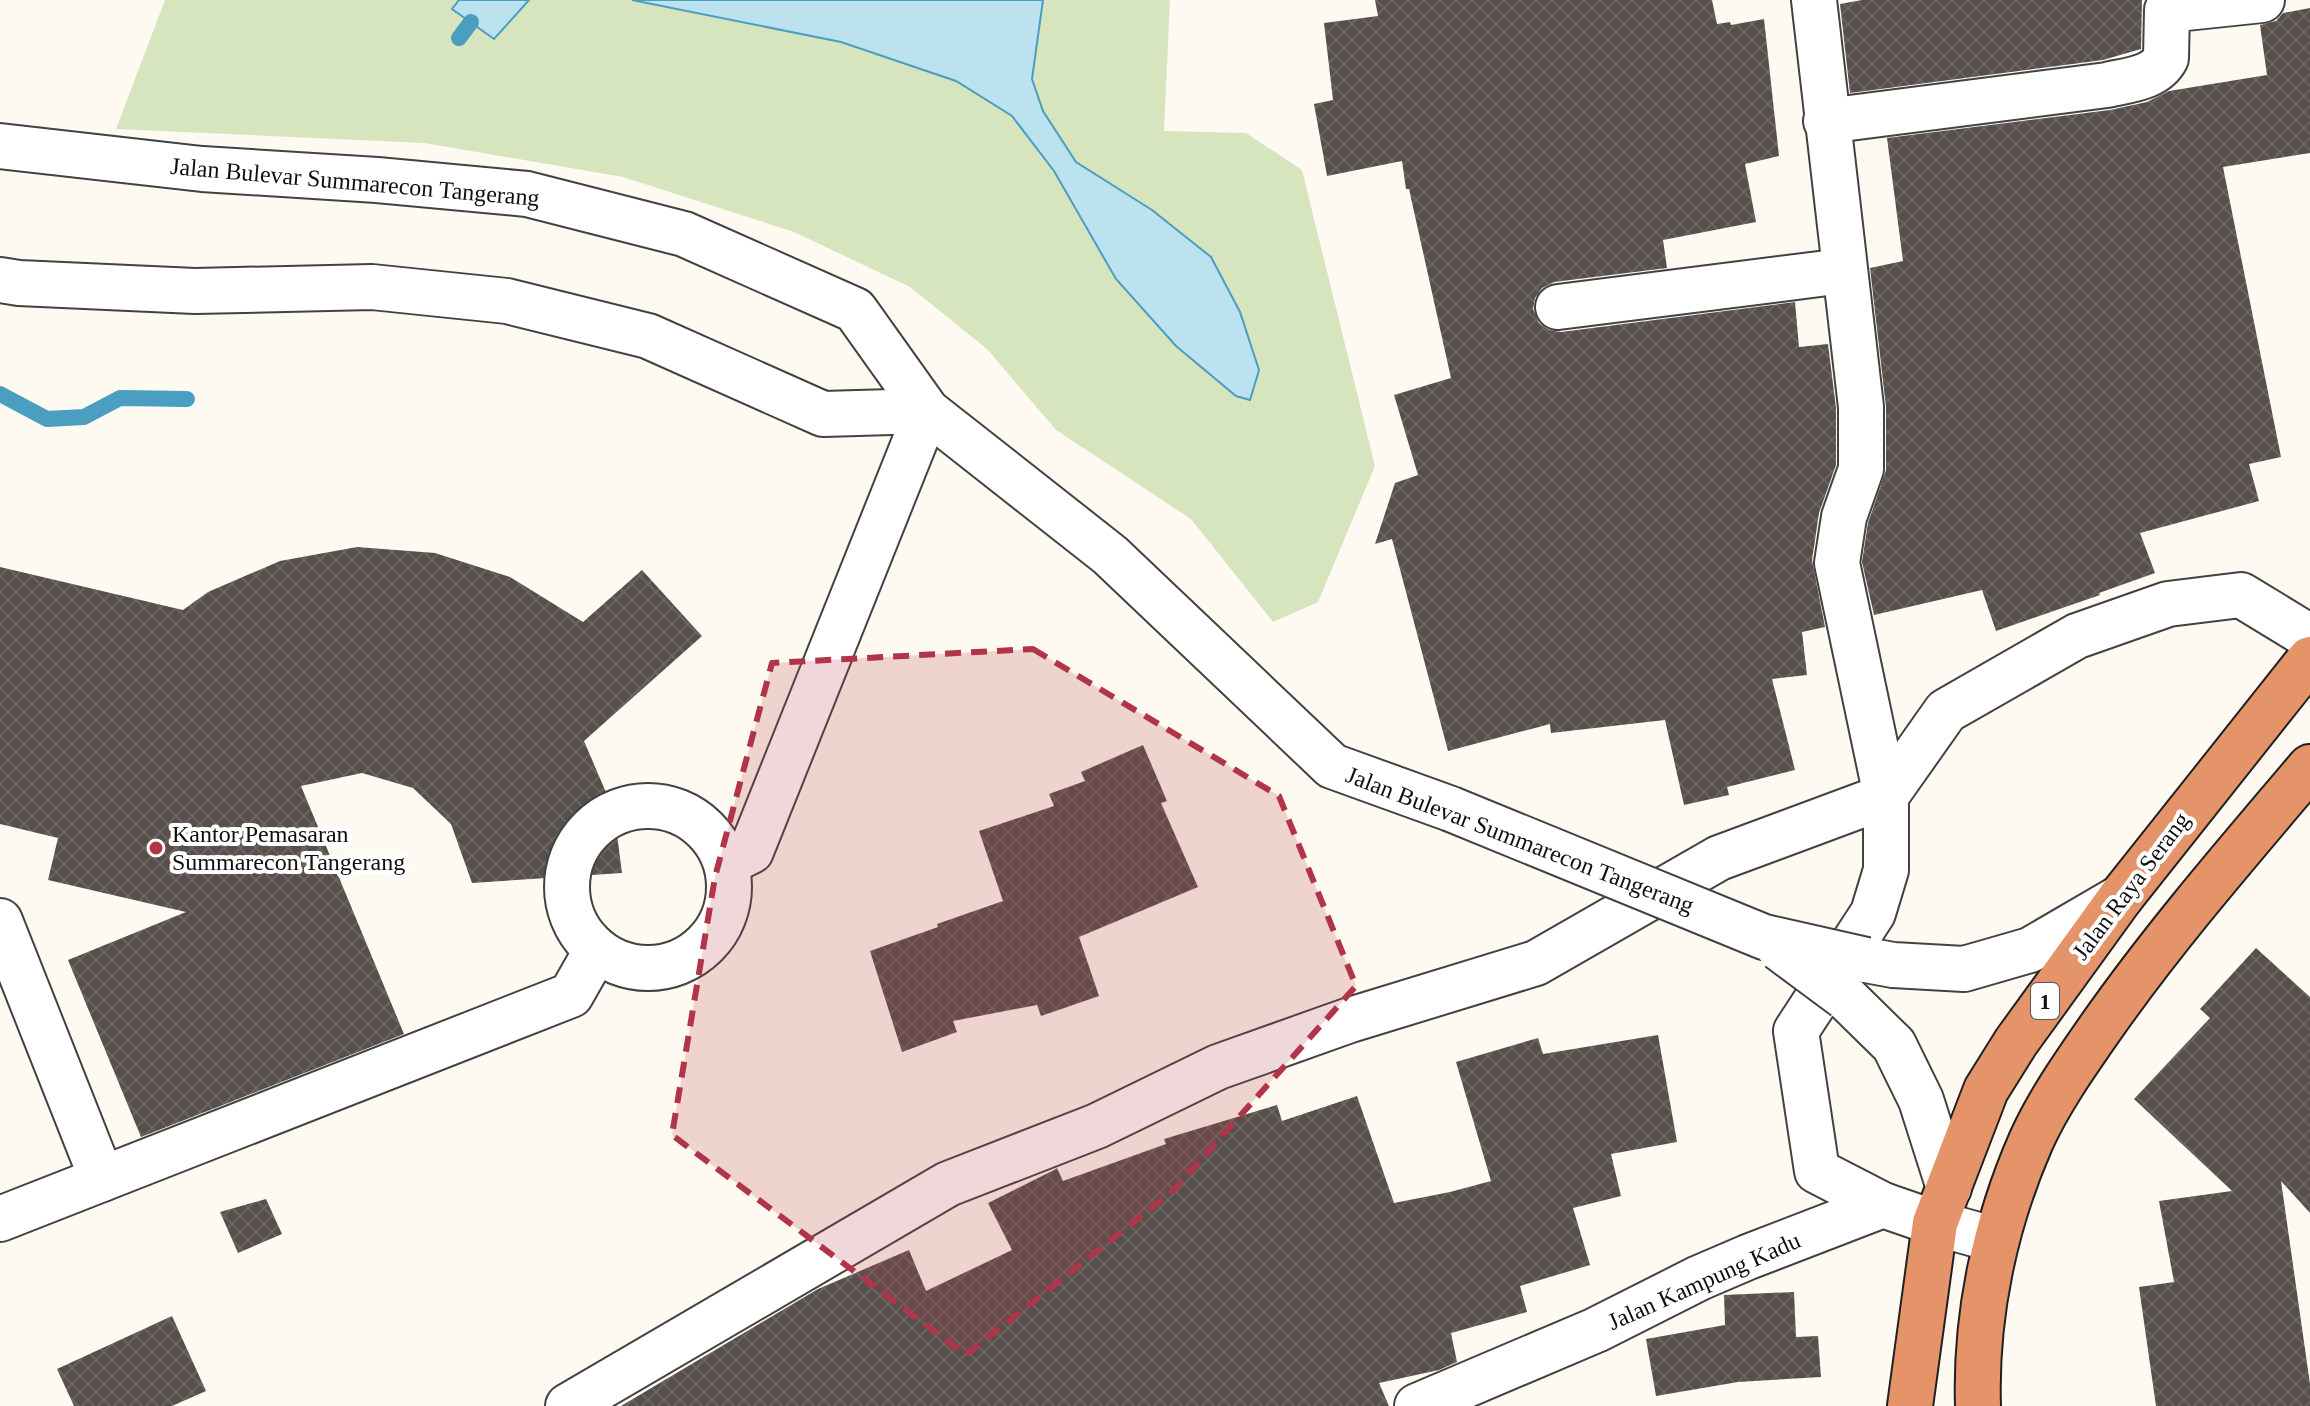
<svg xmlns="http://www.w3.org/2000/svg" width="2310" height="1406" viewBox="0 0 2310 1406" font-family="'Times New Roman',serif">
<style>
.grass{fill:#d7e5bf}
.water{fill:#bce2f0;stroke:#4a9ec0;stroke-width:2}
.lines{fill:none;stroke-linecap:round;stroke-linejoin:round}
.stream{stroke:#4a9ec0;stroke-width:16}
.building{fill:url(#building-cross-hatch)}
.minor-casing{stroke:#424242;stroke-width:48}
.highway-casing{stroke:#202020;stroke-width:48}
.minor{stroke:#fff;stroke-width:44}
.highway{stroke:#e59469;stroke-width:44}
.minor-bridge-casing{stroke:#424242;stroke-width:48;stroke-linecap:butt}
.minor-bridge{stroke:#fff;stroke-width:44}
.marked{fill:#b13548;fill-opacity:0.2;stroke:#b13548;stroke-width:6;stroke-dasharray:16 10;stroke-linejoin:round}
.poi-dot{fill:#b13548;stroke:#fff;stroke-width:3}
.labels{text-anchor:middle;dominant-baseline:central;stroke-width:8;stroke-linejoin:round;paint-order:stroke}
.shield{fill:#fff;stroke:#575757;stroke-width:2}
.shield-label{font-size:22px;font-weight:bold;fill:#0f0f0f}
.street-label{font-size:24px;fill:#0f0f0f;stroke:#fff}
.poi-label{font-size:24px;fill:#0f0f0f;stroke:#fff;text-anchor:start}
</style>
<defs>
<pattern id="building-cross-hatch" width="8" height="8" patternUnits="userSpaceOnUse" patternTransform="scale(2)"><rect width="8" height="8" fill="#574f4c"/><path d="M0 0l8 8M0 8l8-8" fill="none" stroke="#6a6461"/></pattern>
</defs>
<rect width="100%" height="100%" fill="#fefaf2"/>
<path class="grass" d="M 165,0 L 1170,0 L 1164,131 L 1246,133 L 1302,170 L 1375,466 L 1318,602 L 1273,622 L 1191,519 L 1056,430 L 987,349 L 910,287 L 794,232 L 623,177 L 424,143 L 116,129 Z"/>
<g class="water">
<path d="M 459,0 L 529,0 L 494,39 L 452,9 Z"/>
<path d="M 632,0 L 1043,0 L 1032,79 L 1043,111 L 1076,162 L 1152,210 L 1211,257 L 1240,312 L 1259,370 L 1250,400 L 1236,396 L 1176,346 L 1116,279 L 1054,171 L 1012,116 L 956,81 L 841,42 Z"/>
</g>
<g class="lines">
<g class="stream">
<path d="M 459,38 L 471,22"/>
<path d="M 0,394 L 47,419 L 84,417 L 120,398 L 187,399"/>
</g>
</g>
<g class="building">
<path d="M 1375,0 L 1712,0 L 1717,24 L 1730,22 L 1731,25 L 1764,19 L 1779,156 L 1745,164 L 1756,222 L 1663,240 L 1667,268 L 1554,282 L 1542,288 L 1535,298 L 1533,309 L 1539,323 L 1549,330 L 1561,332 L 1795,302 L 1799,347 L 1828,344 L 1836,408 L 1836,465 L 1819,513 L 1812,560 L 1825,627 L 1802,632 L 1807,675 L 1772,679 L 1795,770 L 1727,787 L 1729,795 L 1684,805 L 1665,720 L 1551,733 L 1550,724 L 1448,751 L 1392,539 L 1375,544 L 1395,483 L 1418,475 L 1394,395 L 1451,378 L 1409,189 L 1406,189 L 1402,161 L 1327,176 L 1314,104 L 1333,100 L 1324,23 L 1378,16 Z"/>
<path d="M 1862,0 L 2142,0 L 2141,49 L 2103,60 L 1850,93 L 1840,4 Z"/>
<path d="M 2310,8 L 2310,153 L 2223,167 L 2281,457 L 2249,464 L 2259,501 L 2140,533 L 2155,573 L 2099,593 L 2100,595 L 1996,631 L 1982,590 L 1874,615 L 1862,562 L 1868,523 L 1886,470 L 1886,407 L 1870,268 L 1903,261 L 1887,138 L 2110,110 L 2147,102 L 2169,91 L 2267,75 L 2260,25 L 2276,21 L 2283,13 Z"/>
<path d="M 357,547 L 435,553 L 510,577 L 583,622 L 642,570 L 702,636 L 584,741 L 614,811 L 622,873 L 472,883 L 451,824 L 413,788 L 362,773 L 301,786 L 404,1034 L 141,1137 L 68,960 L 186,912 L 48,880 L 58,838 L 0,824 L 0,567 L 183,610 L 208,592 L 280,561 Z"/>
<path d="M 1143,745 L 1167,801 L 1161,803 L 1198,887 L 1079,937 L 1099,996 L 1041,1016 L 1037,1005 L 953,1021 L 957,1032 L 902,1052 L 870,951 L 938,927 L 937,924 L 1003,901 L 979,831 L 1054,806 L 1049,794 L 1085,781 L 1081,772 Z"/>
<path d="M 2256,948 L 2310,997 L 2310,1213 L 2281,1181 L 2310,1384 L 2310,1406 L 2156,1406 L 2139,1287 L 2174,1282 L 2159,1201 L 2232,1191 L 2134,1099 L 2210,1018 L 2200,1009 Z"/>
<path d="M 1658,1035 L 1677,1142 L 1611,1154 L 1621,1196 L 1573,1208 L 1590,1265 L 1520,1286 L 1527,1312 L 1451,1333 L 1457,1362 L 1439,1370 L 1379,1383 L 1389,1406 L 621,1406 L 818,1289 L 909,1250 L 926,1291 L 1012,1250 L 988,1203 L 1054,1170 L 1057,1168 L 1063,1181 L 1166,1144 L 1164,1139 L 1277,1105 L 1282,1121 L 1357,1096 L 1394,1203 L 1450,1192 L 1491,1181 L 1456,1062 L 1538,1038 L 1543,1054 Z"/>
<path d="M 266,1199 L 282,1234 L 238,1253 L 220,1212 Z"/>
<path d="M 1794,1292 L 1796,1337 L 1818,1336 L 1821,1377 L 1738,1382 L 1656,1396 L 1646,1339 L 1725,1325 L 1724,1295 Z"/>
<path d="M 172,1316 L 206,1391 L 172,1406 L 74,1406 L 57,1369 Z"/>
</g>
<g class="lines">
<g class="minor-casing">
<g id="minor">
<path d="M 1814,0 L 1861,407 L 1861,469 L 1844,517 L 1837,563 L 1886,796 L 1886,870 L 1873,913 L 1796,1031 L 1817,1171 L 1883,1205"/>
<path d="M 1826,121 L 2107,85 C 2127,80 2155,79 2166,58 L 2167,10 L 2262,0"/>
<path d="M 0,146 L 202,169 L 377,180 L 527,194 L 684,234 L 855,310 L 927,411 L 1110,555 L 1332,766 L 1451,809"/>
<path d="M 0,280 L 19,283 L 195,291 L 372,287 L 507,301 L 648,336 L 823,414 L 927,411"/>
<path d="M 1558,307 L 1843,271"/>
<circle cx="648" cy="887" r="81"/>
<path d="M 727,863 L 751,851 L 927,411"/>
<path d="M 0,921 L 102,1179"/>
<path d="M 1866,960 L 1893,965 L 1964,969 L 2030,950 L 2121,897"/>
<path d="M 1845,997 L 1894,1045 L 1921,1100 L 1949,1188"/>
<path d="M 0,1219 L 571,995 L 596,951"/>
<path d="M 568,1406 L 948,1184 L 1097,1126 L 1218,1067 L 1350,1020 L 1536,963 L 1719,858 L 1886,796 L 1946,711 L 2077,636 L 2168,604 L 2241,595 L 2310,637"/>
<path d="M 1417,1406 L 1596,1330 L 1699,1278 L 1748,1257 L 1883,1205 L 1935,1223 L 1996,1240"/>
</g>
</g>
<g class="highway-casing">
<g id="highway">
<path d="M 1910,1406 L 1935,1223 L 1986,1090 L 2016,1042 L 2121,897 L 2310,659"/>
<path d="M 1978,1406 C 1975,1316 1995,1223 2031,1141 C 2049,1101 2076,1063 2101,1027 C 2165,936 2238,852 2310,767"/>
</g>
</g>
<use href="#minor" class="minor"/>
<use href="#highway" class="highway"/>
<g class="minor-bridge-casing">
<g id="minor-bridge">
<path d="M 1451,809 L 1764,937 L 1866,960"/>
<path d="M 1779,948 L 1845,997"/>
</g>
</g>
<use href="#minor-bridge" class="minor-bridge"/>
</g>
<path class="marked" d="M 1033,649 L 1279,796 L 1356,986 L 1173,1191 L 966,1355 L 672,1135 L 715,877 L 772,663 Z"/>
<circle class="poi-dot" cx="156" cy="848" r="8"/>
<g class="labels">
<rect class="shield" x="2031" y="983" width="28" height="36" rx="6"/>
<g class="shield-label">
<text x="2045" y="1001">1</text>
</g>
<g class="street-label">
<text transform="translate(355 182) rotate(5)">Jalan Bulevar Summarecon Tangerang</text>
<text transform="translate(1520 840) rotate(21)">Jalan Bulevar Summarecon Tangerang</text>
<text transform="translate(2131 886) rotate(-53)">Jalan Raya Serang</text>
<text transform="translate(1704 1281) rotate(-24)">Jalan Kampung Kadu</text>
</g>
<g class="poi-label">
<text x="172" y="834">Kantor Pemasaran<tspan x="172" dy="28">Summarecon Tangerang</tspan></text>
</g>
</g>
</svg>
